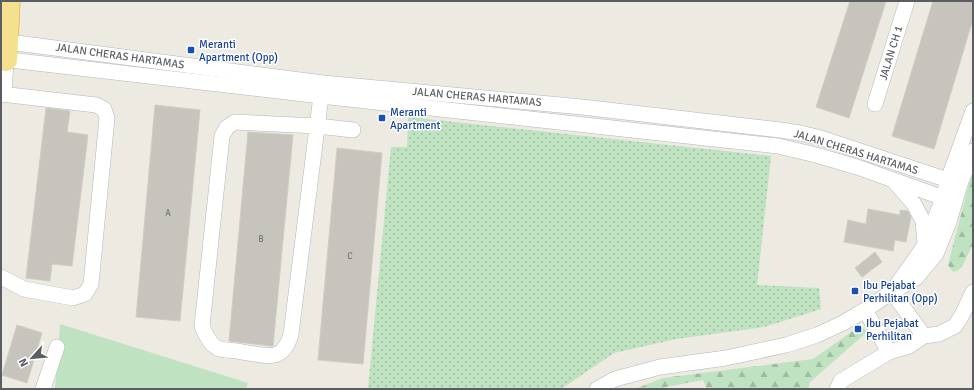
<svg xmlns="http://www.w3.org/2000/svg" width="974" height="390" viewBox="0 0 974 390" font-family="Signika,sans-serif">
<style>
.grass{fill:url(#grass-dots)}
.forest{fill:url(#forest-firs)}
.green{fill:#bfe2c1}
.building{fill:#c7c4be;stroke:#d0ccc0}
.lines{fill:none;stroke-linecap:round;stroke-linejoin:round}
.minor-casing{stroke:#b4b7bb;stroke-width:16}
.highway-casing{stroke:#dda810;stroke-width:23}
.minor{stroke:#fff;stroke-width:15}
.highway{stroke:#f5e08f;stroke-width:22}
.transit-dot{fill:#1a4fb4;stroke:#fff;stroke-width:1.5}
.labels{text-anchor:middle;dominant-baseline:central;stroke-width:3;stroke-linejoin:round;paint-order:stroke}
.number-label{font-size:9px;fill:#757778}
.transit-label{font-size:11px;fill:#164399;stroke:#fff;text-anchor:start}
.street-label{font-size:11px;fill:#5a5d61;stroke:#fff}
</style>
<defs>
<pattern id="grass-dots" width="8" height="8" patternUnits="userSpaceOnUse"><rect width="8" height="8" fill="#bfe2c1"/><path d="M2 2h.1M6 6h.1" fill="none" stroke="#9ebaa0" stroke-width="1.8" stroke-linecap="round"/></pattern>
<pattern id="forest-firs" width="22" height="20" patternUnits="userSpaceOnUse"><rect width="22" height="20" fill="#bfe2c1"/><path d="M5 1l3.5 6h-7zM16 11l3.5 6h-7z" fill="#9ebaa0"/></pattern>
</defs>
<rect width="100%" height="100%" fill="#eceae1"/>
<path class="grass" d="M 408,117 L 771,156 L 757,285 L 819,288 L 821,309 L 764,327 L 676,339 L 614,353 L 561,389 L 368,389 L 391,147 L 407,147 Z"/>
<g class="forest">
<path d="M 973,168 L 973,244 L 962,267 L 957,271 L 953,272 L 948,265 Z"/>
<path d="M 861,325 L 867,332 L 810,382 L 808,389 L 707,389 L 703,380 L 666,387 L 663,389 L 635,389 L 663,378 L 813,359 Z"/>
</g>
<path class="green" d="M 60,324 L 248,383 L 246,389 L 55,389 Z"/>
<g class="building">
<path d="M 850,1 L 886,1 L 849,118 L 816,107 Z"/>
<path d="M 933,1 L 973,1 L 973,19 L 934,149 L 892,136 Z"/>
<path d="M 155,105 L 200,110 L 180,321 L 136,317 Z"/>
<path d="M 46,108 L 70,111 L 67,132 L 88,135 L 72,266 L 52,264 L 50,281 L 26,278 Z"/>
<path d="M 248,132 L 293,135 L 273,346 L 271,346 L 229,341 Z"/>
<path d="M 337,148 L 382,153 L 363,364 L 318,360 Z"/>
<path d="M 868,209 L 900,215 L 900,210 L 908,211 L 911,217 L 906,242 L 895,240 L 893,251 L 844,242 L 848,220 L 866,224 Z"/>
<path d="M 875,252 L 882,262 L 862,277 L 855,268 Z"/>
<path d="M 17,325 L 42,333 L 27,383 L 2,375 Z"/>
</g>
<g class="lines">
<g class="minor-casing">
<g id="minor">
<path d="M 1,41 L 323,83 L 582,107 L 780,130 L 800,133 L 821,138 L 960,184"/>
<path d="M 1,59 L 321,96 L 778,146 L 816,155 L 857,167 L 955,202"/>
<path d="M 322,88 L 291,334 C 283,364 265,355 242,352 C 235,350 224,351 217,348 C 209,343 205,334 202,326 L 222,136 L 227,127 L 235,122 L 317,126 L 353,130"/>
<path d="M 1,94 L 96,105 L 104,109 L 107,118 L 91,284 L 85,294 L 73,298 L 24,289 L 1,277"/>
<path d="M 4,94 L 6,60"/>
<path d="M 875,104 L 907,1"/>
<path d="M 893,180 L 914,204 L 923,221 L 925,242"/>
<path d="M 896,286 L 925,245 L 943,198 L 948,180 L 973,111"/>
<path d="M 892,292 L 924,336"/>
<path d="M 865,310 L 889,352"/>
<path d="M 43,389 L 57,347"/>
<path d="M 597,389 L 615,379 L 660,367 L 726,358 L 786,345 L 817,335 L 843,323 L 865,310 L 892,292 L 916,278 L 936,254 L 949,222 L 960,184 L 973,151"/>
<path d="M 837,389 L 841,381 L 889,352 L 909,346 L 924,336 L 939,334 L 955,326 L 962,315 L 973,292"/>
</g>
</g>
<g class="highway-casing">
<path id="highway" d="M 6,60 L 9,1"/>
</g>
<use href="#minor" class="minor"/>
<use href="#highway" class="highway"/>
</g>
<g class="transit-dot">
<rect x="187" y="46" width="8" height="8" rx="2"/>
<rect x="378" y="114" width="8" height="8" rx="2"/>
<rect x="851" y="287" width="8" height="8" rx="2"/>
<rect x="854" y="325" width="8" height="8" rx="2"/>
</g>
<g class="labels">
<g class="number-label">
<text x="168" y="213">A</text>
<text x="261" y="239">B</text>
<text x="350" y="256">C</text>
</g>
<g class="transit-label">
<text x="199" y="44">Meranti<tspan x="199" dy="13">Apartment (Opp)</tspan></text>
<text x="390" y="112">Meranti<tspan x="390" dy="13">Apartment</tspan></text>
<text x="863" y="285">Ibu Pejabat<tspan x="863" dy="13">Perhilitan (Opp)</tspan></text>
<text x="866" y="323">Ibu Pejabat<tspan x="866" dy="13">Perhilitan</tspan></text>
</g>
<g class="street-label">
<text transform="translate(891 53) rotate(-73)">JALAN CH 1</text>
<text transform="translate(120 56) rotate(8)">JALAN CHERAS HARTAMAS</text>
<text transform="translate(477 97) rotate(5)">JALAN CHERAS HARTAMAS</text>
<text transform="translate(856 152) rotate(17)">JALAN CHERAS HARTAMAS</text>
</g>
</g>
<rect width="974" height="390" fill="none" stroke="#5a5d61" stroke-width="4"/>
<g transform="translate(32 358) rotate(243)" stroke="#ffffff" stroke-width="3" paint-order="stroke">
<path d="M0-3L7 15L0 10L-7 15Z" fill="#5a5d61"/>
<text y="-6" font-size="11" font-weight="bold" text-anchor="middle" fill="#5a5d61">N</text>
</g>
</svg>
